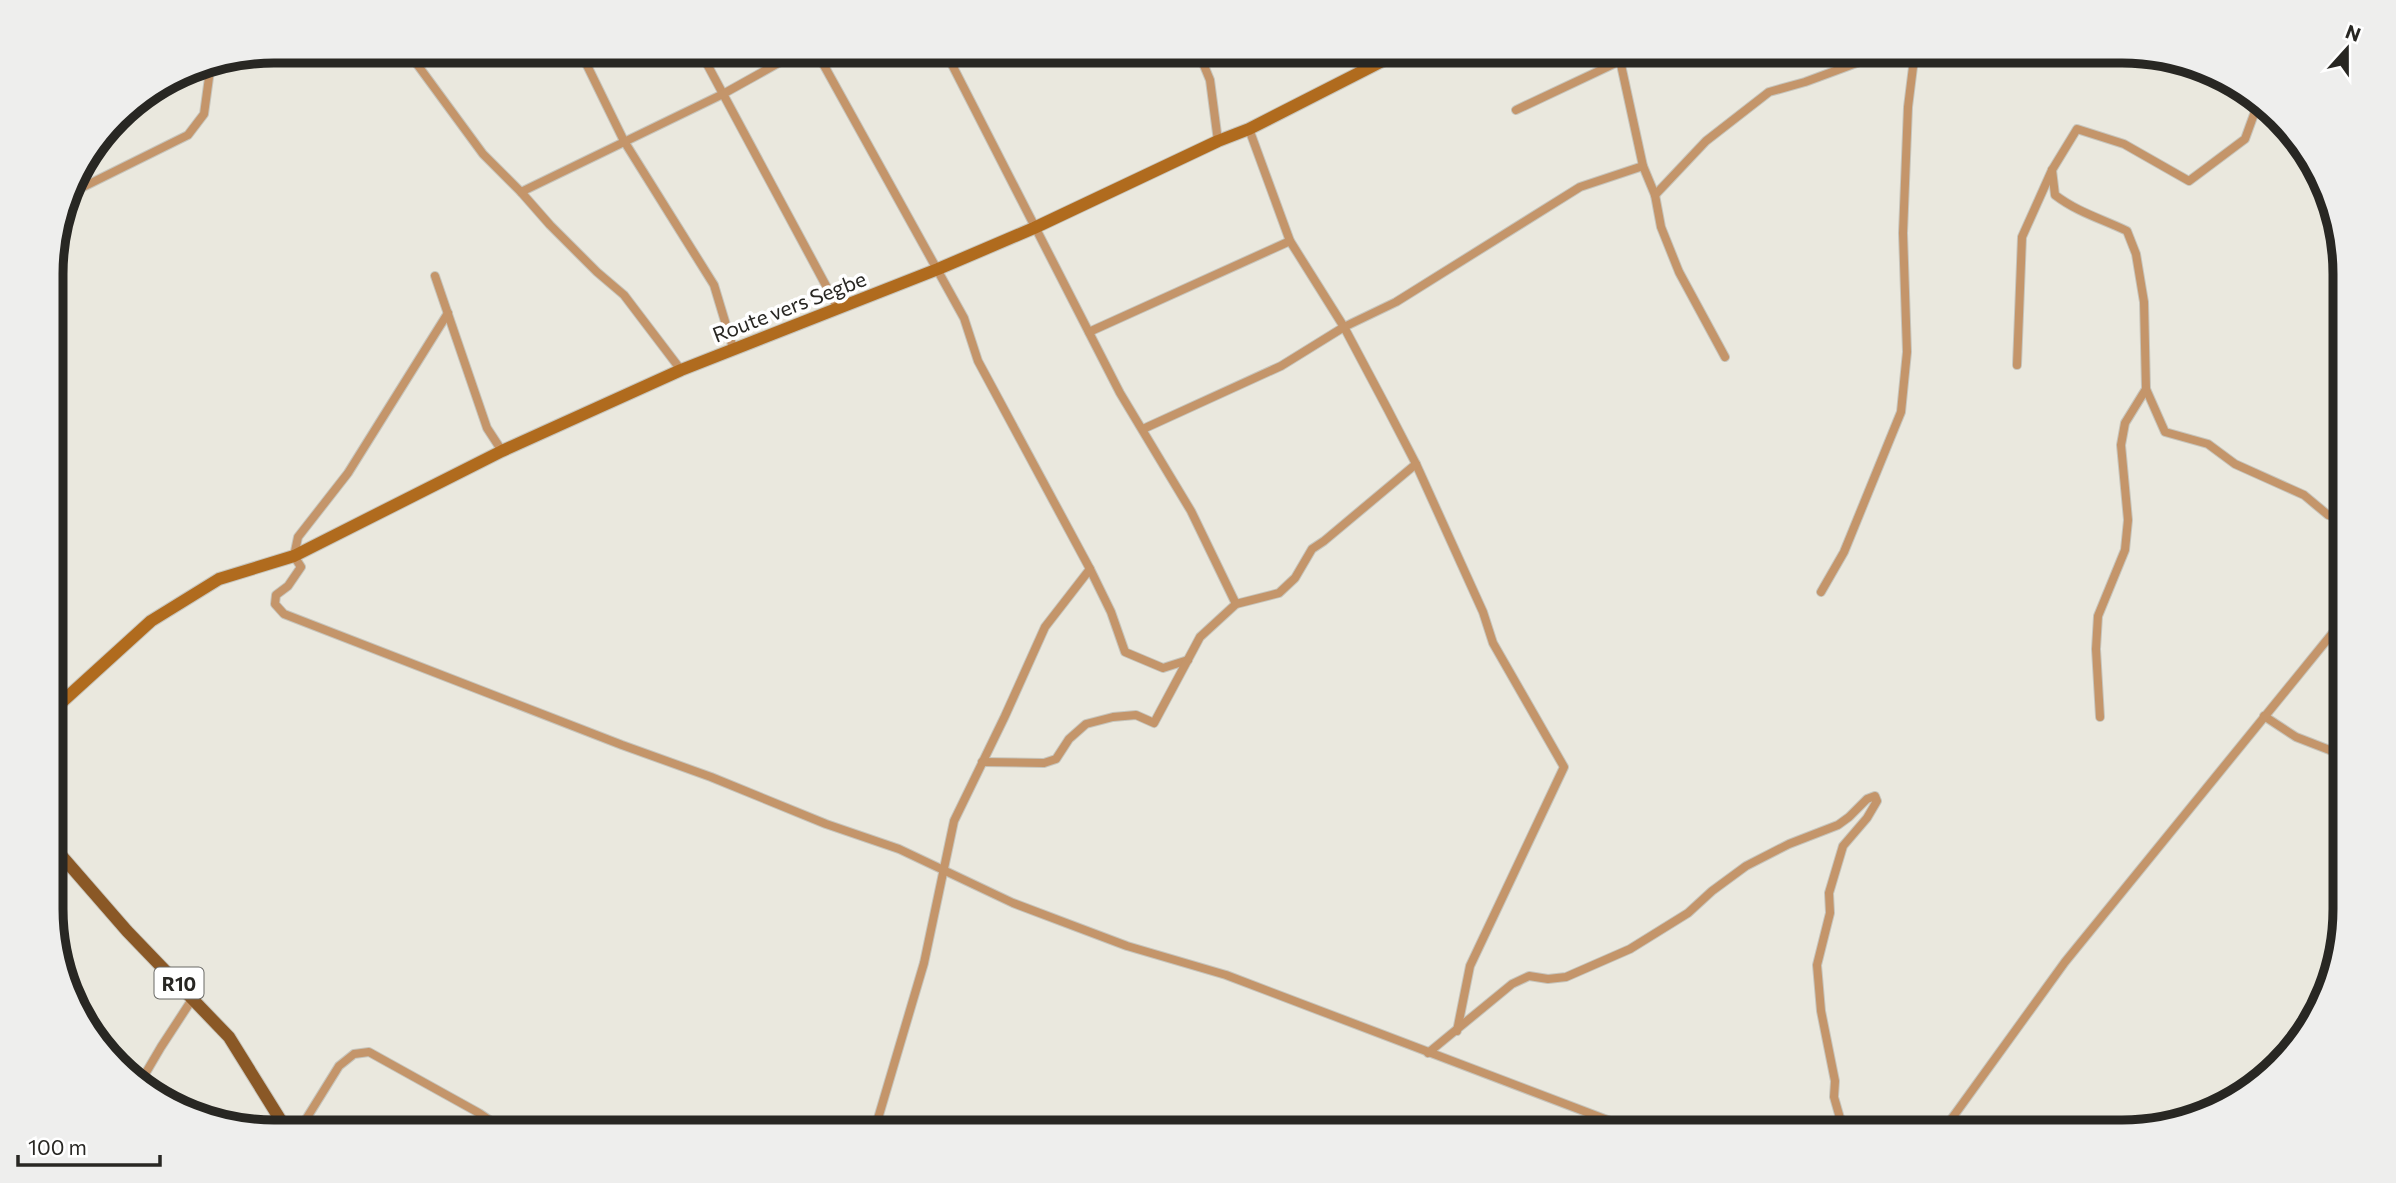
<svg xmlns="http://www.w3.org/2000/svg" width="2396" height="1183" viewBox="0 0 2396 1183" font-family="Commissioner,sans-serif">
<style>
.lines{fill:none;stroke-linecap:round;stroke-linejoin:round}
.street-casing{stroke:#c7c5bc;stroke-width:10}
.secondary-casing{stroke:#c7c5bc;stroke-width:14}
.primary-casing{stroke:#c7c5bc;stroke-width:14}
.street{stroke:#c4956a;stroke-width:8}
.secondary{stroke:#b06b1e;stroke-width:12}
.primary{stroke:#8a5826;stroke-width:12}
.labels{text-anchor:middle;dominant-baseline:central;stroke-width:7;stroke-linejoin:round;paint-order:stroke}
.shield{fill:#fff;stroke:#686865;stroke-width:2}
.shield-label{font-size:19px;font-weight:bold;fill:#282723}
.street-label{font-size:21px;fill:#282723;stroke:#fff}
.rim{fill:none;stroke:#282723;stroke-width:9}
</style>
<rect width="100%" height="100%" fill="#eae8de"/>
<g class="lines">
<g class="street-casing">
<g id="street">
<path d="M 404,51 L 411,56 L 483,154 L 521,192 L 550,225 L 597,272 L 624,295 L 681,370"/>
<path d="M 580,51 L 624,141 L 714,285 L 733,348"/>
<path d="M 700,51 L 838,308"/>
<path d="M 816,51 L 964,318 L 978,361 L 1090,569 L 1045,627 L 1005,716 L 954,821 L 924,963 L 874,1132"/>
<path d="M 945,51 L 1120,393 L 1191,511 L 1236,604"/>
<path d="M 1198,51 L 1210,80 L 1218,141"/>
<path d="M 1618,51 L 1643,166 L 1655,195 L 1661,227 L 1679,272 L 1725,357"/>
<path d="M 1516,110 L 1620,61"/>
<path d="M 1249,129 L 1290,241 L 1344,327 L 1387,408 L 1416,464 L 1483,612 L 1493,643 L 1564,767 L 1470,966 L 1457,1031"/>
<path d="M 2052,170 L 2055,195 C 2077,212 2102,219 2127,231 L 2136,254 L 2144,302 L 2146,389 L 2165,432 L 2208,444 L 2235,464 L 2304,495 L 2328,515 L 2344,519"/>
<path d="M 521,192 L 723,94 L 800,51"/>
<path d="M 69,194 L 188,135 L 204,114 L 211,63"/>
<path d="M 1655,195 L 1706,141 L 1769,92 L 1805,82 L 1889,51"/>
<path d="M 435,276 L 487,428 L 502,451"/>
<path d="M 448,313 L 348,473 L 298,537 L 294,556 L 301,567 L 288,586 L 276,595 L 275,604 L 284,614 L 622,745 L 711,777 L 826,824 L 899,849 L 1013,903 L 1066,923 L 1127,946 L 1226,975 L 1639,1132"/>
<path d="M 1089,332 L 1290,241"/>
<path d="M 2017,365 L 2022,237 L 2052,170 L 2077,129 L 2124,144 L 2189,181 L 2245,139 L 2257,106"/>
<path d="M 1143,429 L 1281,366 L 1344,327 L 1396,302 L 1580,187 L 1643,166"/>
<path d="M 1090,569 L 1111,612 L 1125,652 L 1163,668 L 1188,660"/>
<path d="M 1821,592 L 1844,552 L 1901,412 L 1907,352 L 1903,233 L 1908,107 L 1915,51"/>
<path d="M 2264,716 L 2296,737 L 2345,756"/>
<path d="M 2100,717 L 2096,649 L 2098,616 L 2125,550 L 2128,520 L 2121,445 L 2125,423 L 2146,389"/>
<path d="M 982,762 L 1044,763 L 1056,759 L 1069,739 L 1086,724 L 1113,717 L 1136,715 L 1154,723 L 1200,637 L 1236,604 L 1279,593 L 1295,578 L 1312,549 L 1324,541 L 1416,464"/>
<path d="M 1428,1053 L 1512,984 L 1529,976 L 1548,979 L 1566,977 L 1630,949 L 1688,913 L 1712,891 L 1746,866 L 1789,844 L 1838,825 L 1849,817 L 1867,799 L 1875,796 L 1877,801 L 1867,818 L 1843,846 L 1829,893 L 1830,913 L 1817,965 L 1821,1011 L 1835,1081 L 1834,1097 L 1840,1118 L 1854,1132"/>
<path d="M 141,1081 L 161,1047 L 193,998"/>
<path d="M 298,1132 L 339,1066 L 354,1054 L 369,1052 L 479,1113 L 507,1132"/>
<path d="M 1942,1132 L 2065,962 L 2344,619"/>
</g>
</g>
<g class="secondary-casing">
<path id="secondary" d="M 52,711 L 151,621 L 219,579 L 294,556 L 502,451 L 681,370 L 938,269 L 1034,228 L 1218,141 L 1249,129 L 1402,51"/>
</g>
<g class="primary-casing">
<path id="primary" d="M 53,846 L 127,931 L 229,1037 L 288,1132"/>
</g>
<use href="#street" class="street"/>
<use href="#secondary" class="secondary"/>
<use href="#primary" class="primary"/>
</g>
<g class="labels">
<rect class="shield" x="154.5" y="967.5" width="49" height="31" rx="5"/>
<g class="shield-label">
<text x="179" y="983">R10</text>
</g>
<g class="street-label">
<text transform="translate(789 306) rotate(-21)">Route vers Segbe</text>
</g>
</g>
<path d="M0 0H2396V1183H0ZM274 63H2122A211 211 0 0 1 2333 274V909A211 211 0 0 1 2122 1120H274A211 211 0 0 1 63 909V274A211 211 0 0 1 274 63Z" fill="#eeeeed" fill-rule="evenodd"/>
<path class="rim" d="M274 63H2122A211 211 0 0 1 2333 274V909A211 211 0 0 1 2122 1120H274A211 211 0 0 1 63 909V274A211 211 0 0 1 274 63Z"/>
<g transform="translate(2347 49) rotate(21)" stroke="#ffffff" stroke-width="5" paint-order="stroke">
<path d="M0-5L12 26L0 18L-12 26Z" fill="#282723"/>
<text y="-10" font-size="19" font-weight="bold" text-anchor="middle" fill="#282723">N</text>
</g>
<path d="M18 1155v10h142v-10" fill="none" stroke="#282723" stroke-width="3.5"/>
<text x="28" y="1155" font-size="21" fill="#282723" stroke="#ffffff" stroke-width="5" paint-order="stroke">100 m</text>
</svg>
